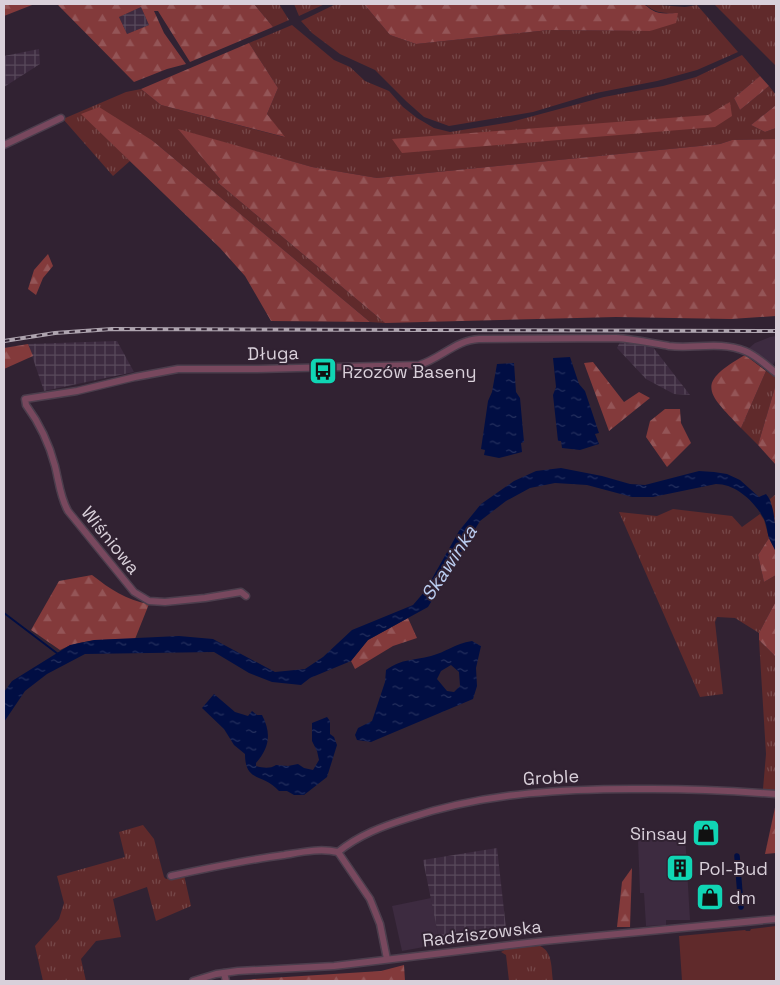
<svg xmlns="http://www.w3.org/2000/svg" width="780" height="985" viewBox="0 0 780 985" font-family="'Space Grotesk',sans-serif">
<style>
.built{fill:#3d2b40}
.industrial{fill:url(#industrial-grid)}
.grass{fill:url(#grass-tufts)}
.forest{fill:url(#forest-firs);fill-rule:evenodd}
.garden{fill:#602a2b}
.water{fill:url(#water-ripples);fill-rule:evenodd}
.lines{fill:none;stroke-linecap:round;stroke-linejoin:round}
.stream{stroke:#010e43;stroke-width:2}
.canal{stroke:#010e43;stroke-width:5.5}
.minor-casing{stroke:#4c3e4d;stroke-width:9}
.minor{stroke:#78485e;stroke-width:6}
.rail-casing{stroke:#aea4af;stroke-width:4}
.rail{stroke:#312232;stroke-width:2;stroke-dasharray:5.5;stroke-linecap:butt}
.labels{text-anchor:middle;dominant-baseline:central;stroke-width:4;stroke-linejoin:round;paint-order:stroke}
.street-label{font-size:18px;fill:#d9d0da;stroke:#312232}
.poi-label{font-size:18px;fill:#d9d0da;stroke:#312232;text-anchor:start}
.water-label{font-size:19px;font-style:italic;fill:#bccef1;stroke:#312232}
</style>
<defs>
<pattern id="industrial-grid" width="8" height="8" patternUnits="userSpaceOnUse" patternTransform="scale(1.25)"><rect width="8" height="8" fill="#3d2b40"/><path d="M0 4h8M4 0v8" fill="none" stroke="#58495b"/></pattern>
<pattern id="grass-tufts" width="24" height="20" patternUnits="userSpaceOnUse" patternTransform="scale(1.25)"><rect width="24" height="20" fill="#602a2b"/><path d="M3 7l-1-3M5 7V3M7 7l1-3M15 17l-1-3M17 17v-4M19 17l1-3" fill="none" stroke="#764849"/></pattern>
<pattern id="forest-firs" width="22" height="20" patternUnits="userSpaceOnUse" patternTransform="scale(1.25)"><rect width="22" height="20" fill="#833a3b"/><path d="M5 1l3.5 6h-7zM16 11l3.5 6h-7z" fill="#945557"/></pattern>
<pattern id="water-ripples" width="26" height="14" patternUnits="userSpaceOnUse" patternTransform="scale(1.25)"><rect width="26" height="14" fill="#010e43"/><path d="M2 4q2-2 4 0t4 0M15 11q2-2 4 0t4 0" fill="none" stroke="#25305e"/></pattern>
</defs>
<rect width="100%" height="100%" fill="#312232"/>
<g class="built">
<path d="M 776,336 L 776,359 L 773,365 L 749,348 L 755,343 L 770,337 Z"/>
<path d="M 685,834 L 690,920 L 666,920 L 666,925 L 646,926 L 644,893 L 640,893 L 638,840 Z"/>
<path d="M 431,898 L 440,944 L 402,951 L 392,906 Z"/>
</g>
<g class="industrial">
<path d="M 141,7 L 149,25 L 127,34 L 119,17 Z"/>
<path d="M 39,49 L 40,64 L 4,87 L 4,56 Z"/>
<path d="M 117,341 L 134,372 L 44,391 L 28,344 Z"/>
<path d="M 620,342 L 652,346 L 690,395 L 674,394 L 646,379 L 617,348 Z"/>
<path d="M 497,848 L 507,937 L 440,944 L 423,860 Z"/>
</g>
<g class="grass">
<path d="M 254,4 L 279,4 L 289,20 L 273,27 Z"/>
<path d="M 294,4 L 325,4 L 299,16 Z"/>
<path d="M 336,4 L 364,4 L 390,35 L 416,44 L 549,30 L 650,31 L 678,13 C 664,13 656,14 645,4 L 685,7 L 697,5 L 738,52 L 697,70 L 657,81 L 596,93 L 533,112 L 449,126 L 424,117 L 406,101 L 375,70 L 340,54 L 312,33 L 301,21 Z"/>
<path d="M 714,4 L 776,4 L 776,66 Z"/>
<path d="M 292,25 L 334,60 L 350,67 L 365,81 L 389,91 L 403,107 L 417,118 L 434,128 L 450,132 L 511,122 L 604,97 L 663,86 L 696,77 L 742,55 L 760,76 L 734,98 L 740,110 L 769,86 L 776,95 L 776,105 L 751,125 L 765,132 L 776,128 L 776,139 L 732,140 L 720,144 L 377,178 L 312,167 L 179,130 L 220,179 L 217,182 L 385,323 L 370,322 L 153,141 L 82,114 L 130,161 L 113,176 L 63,119 L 126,92 L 141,89 L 161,105 L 284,137 L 267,114 L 278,88 L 249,43 Z"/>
<path d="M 766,371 L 776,378 L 776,384 L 758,445 L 741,428 Z"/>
<path d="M 776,494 L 776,529 L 774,524 L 770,499 Z"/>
<path d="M 673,509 L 732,516 L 742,527 L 760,514 L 764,520 L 769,538 L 758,555 L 764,582 L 776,575 L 776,601 L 759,633 L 735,618 L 717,617 L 715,622 L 723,694 L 700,697 L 619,512 L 657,516 Z"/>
<path d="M 759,640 L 775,656 L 776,654 L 776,790 L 763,789 L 766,754 Z"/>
<path d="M 143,825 L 154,839 L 164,877 L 166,879 L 184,875 L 191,906 L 156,921 L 147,887 L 113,899 L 121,937 L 96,941 L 81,959 L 86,981 L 43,981 L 35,946 L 59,919 L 64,903 L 57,876 L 125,857 L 119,832 Z"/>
<path d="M 540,946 C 553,952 551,968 553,981 L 509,981 L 506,955 L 501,952 L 508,948 Z"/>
</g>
<g class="forest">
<path d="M 4,4 L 31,4 L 32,5 L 4,16 Z"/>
<path d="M 57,4 L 254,4 L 273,27 L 190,62 L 158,11 L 154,11 L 164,33 L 186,64 L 167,69 L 134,82 ZM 141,7 L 149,25 L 127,34 L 119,17 Z"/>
<path d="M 364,4 L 641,4 C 647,5 647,7 652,10 C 659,15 670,13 678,13 L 676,23 L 650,31 L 549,30 L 416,44 L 390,35 Z"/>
<path d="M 249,43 L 278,88 L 267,114 L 285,137 L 161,105 L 141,89 Z"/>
<path d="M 760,76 L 769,86 L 740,110 L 734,98 Z"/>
<path d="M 730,102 L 732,116 L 715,127 L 402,153 L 392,139 L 708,115 Z"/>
<path d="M 776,105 L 776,128 L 765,132 L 751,125 Z"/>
<path d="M 99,107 L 153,141 L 370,322 L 271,321 L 245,276 L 220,248 L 81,114 Z"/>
<path d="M 178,129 L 312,167 L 377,178 L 720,144 L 732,140 L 776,139 L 776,316 L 731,319 L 616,317 L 385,323 L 217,182 L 220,179 Z"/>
<path d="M 48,254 L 53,266 L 43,278 L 36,295 L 28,289 L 34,270 Z"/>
<path d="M 28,344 L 33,356 L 4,369 L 4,348 Z"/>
<path d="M 745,355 L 766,371 L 741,428 C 708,393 694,384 745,355 Z"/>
<path d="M 593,362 L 624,402 L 639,392 L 650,398 L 609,431 L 584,363 Z"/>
<path d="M 776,384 L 776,465 L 758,445 Z"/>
<path d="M 665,409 L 680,409 L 681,423 L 691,443 L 667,467 L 646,437 L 650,421 Z"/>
<path d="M 769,538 L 776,552 L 776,575 L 764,582 L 758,555 Z"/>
<path d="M 92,575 C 110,589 126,600 149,604 L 135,639 C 110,640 83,638 60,650 L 31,630 L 59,581 Z"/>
<path d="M 776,601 L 776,654 L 775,656 L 759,640 L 759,633 Z"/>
<path d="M 408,618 L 417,638 L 393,646 L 355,669 L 351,661 L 368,640 Z"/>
<path d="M 776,803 L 776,853 L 765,854 Z"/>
<path d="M 632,868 L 630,927 L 617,927 L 622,882 Z"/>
<path d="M 404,965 L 405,981 L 241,981 L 240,980 L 381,971 Z"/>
</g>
<path class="garden" d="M 776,926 L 776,981 L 682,981 L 679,936 L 745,930 L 746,931 L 750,931 L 751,929 Z"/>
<g class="water">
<path d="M 570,357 L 579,384 L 585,391 L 599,433 L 595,434 L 599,444 L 580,450 L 562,448 L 561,441 L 558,441 L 553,395 L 556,387 L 553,358 Z"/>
<path d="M 514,363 L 516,392 L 520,398 L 524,442 L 521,443 L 522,452 L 499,458 L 484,455 L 485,450 L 481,449 L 488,401 L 492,392 L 497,364 Z"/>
<path d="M 561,468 L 602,476 L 630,484 L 645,485 L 699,471 L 714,472 L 727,474 L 740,480 L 759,497 L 766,494 C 776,505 776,537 776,552 C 774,547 771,543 769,538 C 767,532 767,525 764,519 C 755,502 736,484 716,484 L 653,497 L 632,497 L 587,485 L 555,483 L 530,488 L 506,501 L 480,521 L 428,607 L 368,640 L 351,661 L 310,678 L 301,685 L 272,682 L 249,673 L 214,652 L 85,654 L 47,674 L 25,691 L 4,722 L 4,692 L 12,681 L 70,645 L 94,640 L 179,636 L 213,639 L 275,672 L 305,669 L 323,657 L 352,630 L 413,605 L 425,591 L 459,531 L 481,504 L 514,481 L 536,471 Z"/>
<path d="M 472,641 L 481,646 L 476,668 L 477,686 L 473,699 L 371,742 L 357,740 L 355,735 L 358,728 L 372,721 L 385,682 L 386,670 C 403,658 413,661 431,656 C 446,652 454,644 472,641 ZM 451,665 L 459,672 L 460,686 L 454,692 L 447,691 L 437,679 L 441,671 Z"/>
<path d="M 214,694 L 235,712 L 248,716 L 252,711 L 257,715 L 262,715 C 272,734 269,748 256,763 L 256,766 C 263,768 270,769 276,765 L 288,766 L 298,764 L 304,768 L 313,770 L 319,760 L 317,751 L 312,741 L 312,723 L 327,717 L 330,721 L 330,734 L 334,737 L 337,745 L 327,777 L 304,795 L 294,795 L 287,791 L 279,791 C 263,773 245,783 245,754 L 234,745 L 224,729 L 202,708 Z"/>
</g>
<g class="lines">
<path class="stream" d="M 4,613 L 58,654"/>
<path class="canal" d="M 737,856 L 741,907"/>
<g class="minor-casing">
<g id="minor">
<path d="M 4,145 L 61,118"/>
<path d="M 246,596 L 241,592 L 205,598 L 165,602 L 149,601 L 134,592 L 68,511 C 60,497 59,482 55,466 C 49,443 40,424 26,405 L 25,399 L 77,391 L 135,377 L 178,369 L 258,369 L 419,365 C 440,359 456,340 479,339 L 616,338 C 634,339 651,343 669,346 C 694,349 720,341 745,351 C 757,356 766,365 776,373"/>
<path d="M 171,876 C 208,868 246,860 284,855 C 302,852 320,848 338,852"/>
<path d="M 387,959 L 380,924 L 370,899 L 338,852 C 359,835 383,826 409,818 C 487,792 570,788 652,789 C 693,789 735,791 776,794"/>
<path d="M 224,973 L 226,981"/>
<path d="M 193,981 L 216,974 L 238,971 L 334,966 L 544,941 L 776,919"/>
</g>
</g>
<use href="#minor" class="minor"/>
<g class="rail-casing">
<path id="rail" d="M 4,341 L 55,333 L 112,329 L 776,331"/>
</g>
<use href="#rail" class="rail"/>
</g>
<defs>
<g id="bus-square" transform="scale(1.4375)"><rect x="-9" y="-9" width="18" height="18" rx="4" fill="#10d5b4" stroke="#312232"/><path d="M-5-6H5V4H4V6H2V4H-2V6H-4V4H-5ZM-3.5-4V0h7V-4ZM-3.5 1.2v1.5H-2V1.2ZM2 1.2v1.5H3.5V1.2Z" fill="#111"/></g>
<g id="shop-square" transform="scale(1.4375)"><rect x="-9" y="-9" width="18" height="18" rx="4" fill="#10d5b4" stroke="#312232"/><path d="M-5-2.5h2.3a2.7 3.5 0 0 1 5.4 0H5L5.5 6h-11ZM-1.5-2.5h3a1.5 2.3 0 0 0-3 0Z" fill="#111"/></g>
<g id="building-square" transform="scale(1.4375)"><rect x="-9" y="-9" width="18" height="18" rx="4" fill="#10d5b4" stroke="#312232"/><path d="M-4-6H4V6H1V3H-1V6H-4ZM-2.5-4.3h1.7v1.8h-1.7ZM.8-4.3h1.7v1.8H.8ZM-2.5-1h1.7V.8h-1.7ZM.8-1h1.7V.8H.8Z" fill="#111"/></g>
</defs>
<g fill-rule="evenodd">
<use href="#bus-square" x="323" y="371"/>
<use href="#shop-square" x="706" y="833"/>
<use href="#building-square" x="680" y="868"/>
<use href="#shop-square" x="710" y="897"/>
</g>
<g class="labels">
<g class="street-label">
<text transform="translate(273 353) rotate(-1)">Długa</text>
<text transform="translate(111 540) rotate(51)">Wiśniowa</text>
<text transform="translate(551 777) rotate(-3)">Groble</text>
<text transform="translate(482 933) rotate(-7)">Radziszowska</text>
</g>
<g class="poi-label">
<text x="342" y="371">Rzozów Baseny</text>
<text x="687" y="833" text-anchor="end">Sinsay</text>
<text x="699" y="868">Pol-Bud</text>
<text x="729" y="897">dm</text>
</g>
<g class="water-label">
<text transform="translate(449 563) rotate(-57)">Skawinka</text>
</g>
</g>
<rect width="780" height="985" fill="none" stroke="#d9d0da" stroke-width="10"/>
</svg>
